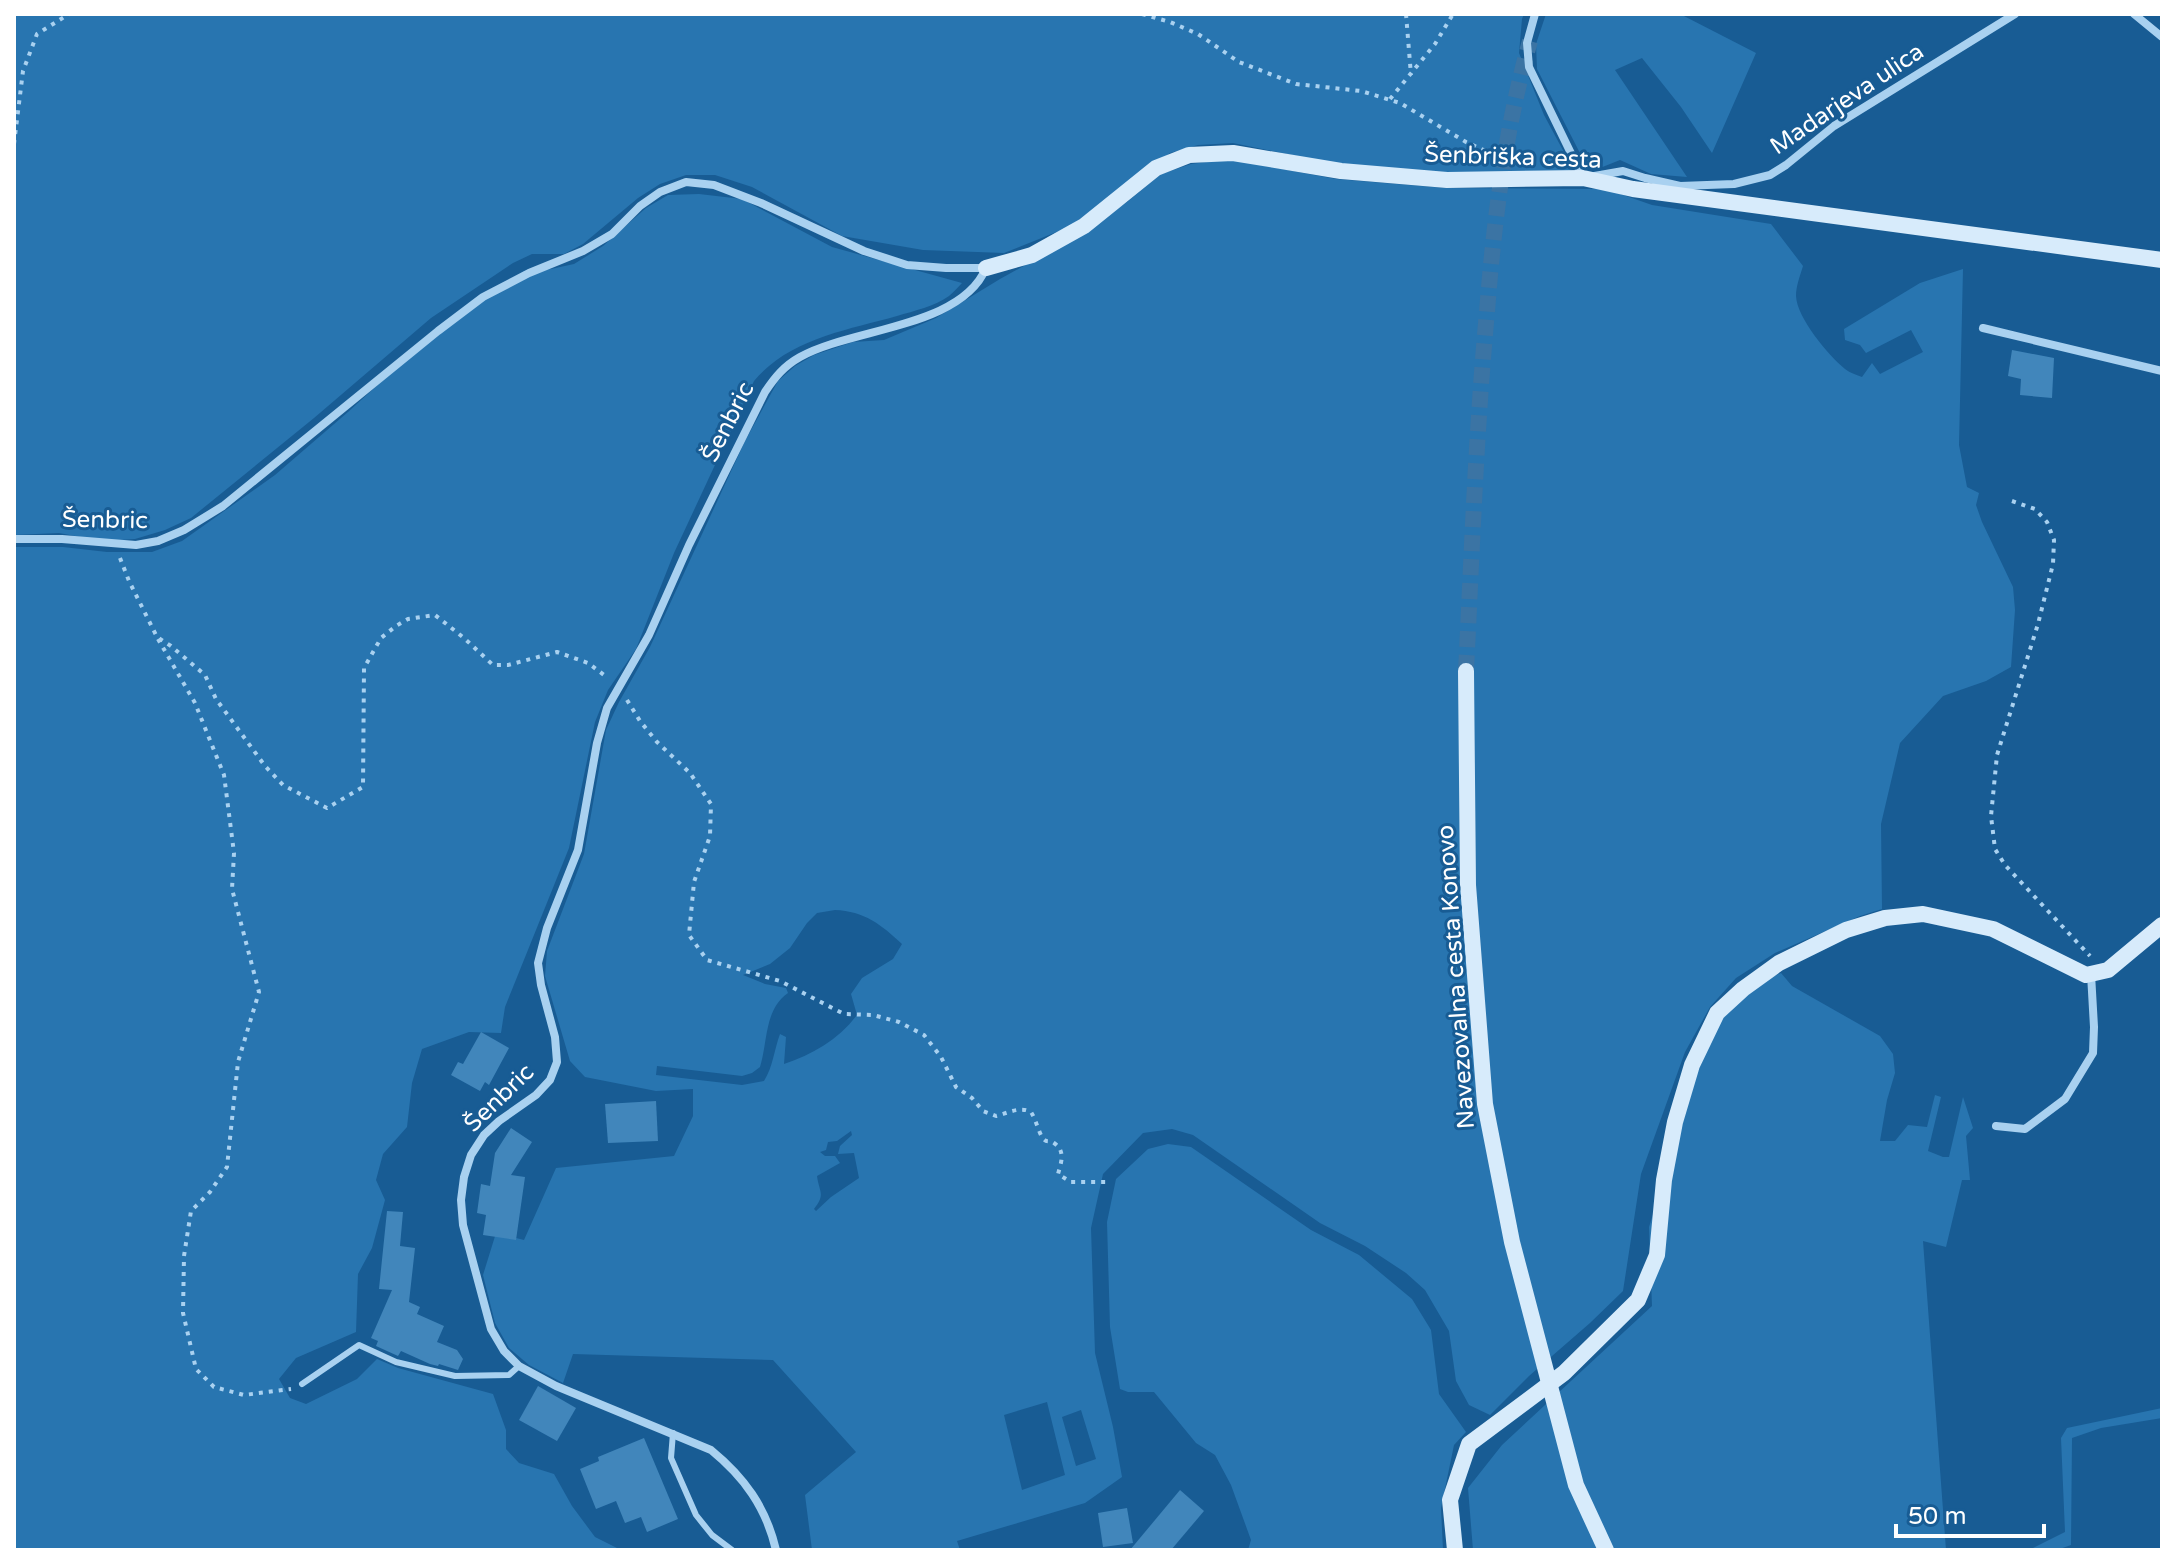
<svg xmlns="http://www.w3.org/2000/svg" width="2176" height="1564" viewBox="0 0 2176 1564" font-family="'Varela Round',sans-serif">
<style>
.green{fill:#2875b0;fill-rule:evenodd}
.building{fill:#4186bb}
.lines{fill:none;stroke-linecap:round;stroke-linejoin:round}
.secondary-tunnel{stroke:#3b74a4;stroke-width:16;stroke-dasharray:16 8;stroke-linecap:butt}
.path{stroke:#a9d1f0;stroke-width:4;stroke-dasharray:4 6;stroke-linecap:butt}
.lane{stroke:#a9d1f0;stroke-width:6}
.street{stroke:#a9d1f0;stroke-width:8}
.secondary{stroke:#d7ebfb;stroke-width:16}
.labels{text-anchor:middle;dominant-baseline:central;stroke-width:6;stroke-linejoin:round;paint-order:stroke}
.street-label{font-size:24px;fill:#fff;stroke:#185c94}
</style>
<rect width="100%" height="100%" fill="#185c94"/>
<g class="green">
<path d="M 14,14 L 1524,14 L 1522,19 L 1519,53 L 1544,115 L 1573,169 L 1564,174 L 1449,176 L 1336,164 L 1233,143 L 1198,145 L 1170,153 L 1069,227 L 1004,253 L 923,250 L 842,236 L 752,187 L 715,175 L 686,175 L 660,184 L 638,198 L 583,244 L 564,254 L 532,254 L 513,263 L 431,318 L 314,418 L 191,518 L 165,530 L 135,539 L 102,541 L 59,533 L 14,535 Z"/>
<path d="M 1546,14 L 1680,14 L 1756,53 L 1712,153 L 1681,107 L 1642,58 L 1615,70 L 1687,177 L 1651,174 L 1620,160 L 1595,170 L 1584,161 L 1537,69 L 1536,44 Z"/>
<path d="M 1228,159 L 1336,179 L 1446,188 L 1606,189 L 1652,205 L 1771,224 L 1803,266 C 1800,276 1796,286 1796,296 C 1797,318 1828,355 1845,369 C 1850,373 1857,375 1862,377 L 1872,363 L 1880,374 L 1923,352 L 1911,330 L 1866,353 L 1860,345 L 1845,340 L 1844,329 L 1920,283 L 1963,269 L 1959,445 L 1967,487 L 1979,493 L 1976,505 L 1982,522 L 2013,587 L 2015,610 L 2011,667 L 1986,681 L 1943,696 L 1900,743 L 1881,824 L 1882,909 L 1860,916 L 1775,953 L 1736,978 L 1710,1007 L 1685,1052 L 1641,1174 L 1623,1291 L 1590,1323 L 1529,1376 L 1490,1415 L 1469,1405 L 1456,1381 L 1449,1331 L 1425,1290 L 1406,1273 L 1365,1246 L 1320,1223 L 1193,1135 L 1172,1129 L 1143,1133 L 1103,1174 L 1091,1228 L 1095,1353 L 1113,1427 L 1122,1477 L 1085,1503 L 957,1541 L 960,1550 L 812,1550 L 805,1495 L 856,1452 L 773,1360 L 573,1354 L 563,1383 L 529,1365 L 509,1348 L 495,1323 L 483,1275 L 496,1233 L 524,1240 L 556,1168 L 674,1156 L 693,1116 L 693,1089 L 656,1091 L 585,1077 L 570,1061 L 545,976 L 547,951 L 584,854 L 606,730 L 619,702 L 650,647 L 745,441 L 778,381 L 795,366 L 814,355 L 853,342 L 884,340 L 936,318 L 1000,279 L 1076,237 L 1127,202 L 1161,174 L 1191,164 ZM 835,910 C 864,911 882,925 902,944 L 893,959 L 862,978 L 851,994 L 857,1015 C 839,1039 812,1055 784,1064 L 786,1037 L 780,1034 C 774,1050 773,1067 764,1081 L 742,1085 L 656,1075 L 657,1066 L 742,1076 L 752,1073 L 760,1067 C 768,1041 764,1010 788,993 L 786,988 L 765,984 L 743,975 L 770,964 L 790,948 L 807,923 L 817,913 ZM 851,1131 L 852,1135 L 840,1146 L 838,1154 L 854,1153 L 859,1178 L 831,1197 L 816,1211 L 814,1209 C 826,1194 819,1192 817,1176 L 840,1163 L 835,1156 L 825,1156 L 820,1152 L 826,1150 L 828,1142 L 837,1141 ZM 1047,1402 L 1065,1475 L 1022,1490 L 1004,1415 ZM 1081,1410 L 1096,1459 L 1076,1466 L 1062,1417 Z"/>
<path d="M 699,194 L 742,199 L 832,247 L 962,283 C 958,287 954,292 949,296 C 935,306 914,311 897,316 C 847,330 789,339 754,381 L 674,553 L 636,649 L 608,690 L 595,722 L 569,848 L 505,1007 L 501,1033 L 469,1032 L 422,1049 L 412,1083 L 407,1127 L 383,1154 L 376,1180 L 385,1200 L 372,1248 L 358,1274 L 356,1332 L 296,1358 L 279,1379 L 290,1398 L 306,1404 L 357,1379 L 377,1359 L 398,1368 L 493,1394 L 506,1430 L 506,1449 L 519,1463 L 554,1474 L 572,1506 L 595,1537 L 621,1550 L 14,1550 L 14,547 L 63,547 L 107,552 L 152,552 L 182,541 L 275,475 L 348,412 L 439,329 L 524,271 L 551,269 L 574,264 L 603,246 L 646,208 L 668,195 Z"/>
<path d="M 1781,973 L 1792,986 L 1880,1036 L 1893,1054 L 1895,1073 L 1887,1100 L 1880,1141 L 1895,1141 L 1908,1125 L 1927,1127 L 1935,1095 L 1941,1097 L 1928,1151 L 1943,1157 L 1949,1157 L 1963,1097 L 1973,1128 L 1966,1136 L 1970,1180 L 1962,1180 L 1946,1247 L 1923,1241 L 1946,1550 L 1473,1550 L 1468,1488 L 1502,1445 L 1652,1306 L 1649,1227 L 1664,1180 L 1675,1122 L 1700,1067 L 1717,1021 L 1753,984 Z"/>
<path d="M 1168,1144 L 1191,1147 L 1311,1230 L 1359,1255 L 1412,1299 L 1431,1330 L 1439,1394 L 1466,1432 L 1454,1445 L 1441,1508 L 1443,1550 L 1248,1550 L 1251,1540 L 1231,1485 L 1215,1455 L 1196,1443 L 1154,1392 L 1128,1392 L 1120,1389 L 1110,1327 L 1107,1222 L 1116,1179 L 1148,1149 Z"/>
<path d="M 2162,1408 L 2162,1418 L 2101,1428 L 2072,1438 L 2071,1545 L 2057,1550 L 2029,1550 L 2065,1532 L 2061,1438 L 2067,1428 Z"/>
</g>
<g class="building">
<path d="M 2012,350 L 2054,358 L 2052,398 L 2020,395 L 2021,379 L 2008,376 Z"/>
<path d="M 481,1032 L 509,1048 L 489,1085 L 485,1082 L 480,1091 L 451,1075 L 458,1062 L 463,1064 Z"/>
<path d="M 656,1101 L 658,1141 L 608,1143 L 605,1104 Z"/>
<path d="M 511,1128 L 532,1142 L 511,1175 L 525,1177 L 516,1240 L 483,1235 L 486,1215 L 477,1213 L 481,1184 L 490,1186 L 495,1153 Z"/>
<path d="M 387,1211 L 403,1212 L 400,1246 L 415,1248 L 409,1302 L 420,1307 L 417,1314 L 444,1326 L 437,1342 L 457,1350 L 463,1359 L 458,1370 L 439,1364 L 438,1366 L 430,1364 L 401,1351 L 398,1356 L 376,1346 L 378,1341 L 371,1338 L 392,1290 L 379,1289 Z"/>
<path d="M 538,1386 L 576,1408 L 557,1441 L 519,1420 Z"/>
<path d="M 644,1438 L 678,1519 L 647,1532 L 641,1517 L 625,1523 L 616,1501 L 596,1509 L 580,1469 L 599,1461 L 598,1457 Z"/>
<path d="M 1180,1490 L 1204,1511 L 1171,1550 L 1130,1550 Z"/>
<path d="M 1127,1508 L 1133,1543 L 1103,1547 L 1098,1513 Z"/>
</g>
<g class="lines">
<path class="secondary-tunnel" d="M 1466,671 C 1472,551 1476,431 1487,312 C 1494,221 1505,129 1530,41"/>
<g class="path">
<path d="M 1142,14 L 1170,22 L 1198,34 L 1239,62 L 1296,84 L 1361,91 L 1400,103 L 1466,142 L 1510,162"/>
<path d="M 1406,14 L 1411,75"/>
<path d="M 1390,99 L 1435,44 L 1453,14"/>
<path d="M 14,144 L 23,71 L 37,34 L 69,14"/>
<path d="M 2012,501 L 2035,509 L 2047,522 L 2054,540 L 2053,564 L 2038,624 L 1997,755 L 1991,816 L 1995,849 L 2005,865 L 2090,956"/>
<path d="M 120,558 L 129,581 L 157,637 L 171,646 L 205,675 L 216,699 L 265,766 L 283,785 L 327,808 L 363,787 L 364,668 L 381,638 L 396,626 L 408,619 L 435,615 L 464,638 L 493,665 L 508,665 L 557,652 L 588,663 L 608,678"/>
<path d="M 158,639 L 195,703 L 224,775 L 234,853 L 232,889 L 259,992 L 238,1062 L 227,1167 L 210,1192 L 191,1211 L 184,1256 L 183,1313 L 196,1369 L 214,1387 L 244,1395 L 291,1389"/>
<path d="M 627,700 L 640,721 L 657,742 L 690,773 L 711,804 L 710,836 L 694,882 L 689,935 L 707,960 L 780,981 L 844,1014 L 873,1015 L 899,1022 L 924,1035 L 941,1057 L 956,1087 L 972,1098 L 983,1111 L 996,1116 C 1008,1113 1020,1106 1031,1112 C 1036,1120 1038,1130 1042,1137 C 1047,1144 1048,1139 1054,1143 C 1066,1151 1061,1163 1058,1174 L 1071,1182 L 1111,1182"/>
</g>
<g class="lane">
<path d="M 302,1384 L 359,1345 L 396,1362 L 455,1376 L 509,1375 L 519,1366"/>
<path d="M 673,1433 L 671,1458 L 696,1515 L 712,1535 L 732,1550"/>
</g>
<g class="street">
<path d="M 1535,14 L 1527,43 L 1529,67 L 1583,178 L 1623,171 L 1645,178 L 1680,186 L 1734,184 L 1770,175 L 1786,165 L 1834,126 L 2015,14"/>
<path d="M 2134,14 L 2162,37"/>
<path d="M 1983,328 L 2162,371"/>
<path d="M 14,539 L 62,539 L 136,545 L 158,541 L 184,530 L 223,506 L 438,331 L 483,297 L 529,273 L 583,251 L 612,234 L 640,206 L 660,192 L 686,182 L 714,185 L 761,203 L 864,251 L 907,265 L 946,268 L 986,268 C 961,328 851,328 800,357 C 784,366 775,377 765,392 L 689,545 L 649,635 L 607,708 L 597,743 L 578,850 L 547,928 L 538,963 L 541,985 L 555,1037 L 557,1062 L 550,1080 L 536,1095 L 499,1121 L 484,1135 L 471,1155 L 464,1177 L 461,1200 L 463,1225 L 491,1329 L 504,1351 L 519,1366 L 556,1386 L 711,1450 C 744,1477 766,1507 776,1550"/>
<path d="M 1996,1126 L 2025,1129 L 2065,1099 L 2093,1053 L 2094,1027 L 2091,974"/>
</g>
<g class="secondary">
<path d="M 986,268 L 1032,255 L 1084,226 L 1156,168 L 1189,155 L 1233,153 L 1341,171 L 1447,180 L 1583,178 L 1633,189 L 2162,260"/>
<path d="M 1466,671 L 1468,885 L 1485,1104 L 1512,1242 L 1576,1485 L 1606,1550"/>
<path d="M 1455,1550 L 1450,1500 L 1469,1444 L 1564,1373 L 1638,1300 L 1657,1255 L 1664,1180 L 1675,1122 L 1692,1065 L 1717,1013 L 1743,989 L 1779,963 L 1846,930 L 1885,918 L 1923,914 L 1993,929 L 2086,975 L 2108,970 L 2162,925"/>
</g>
</g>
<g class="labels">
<g class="street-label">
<text transform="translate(1847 99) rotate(-34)">Madarjeva ulica</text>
<text transform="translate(1513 157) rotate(2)">Šenbriška cesta</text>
<text transform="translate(728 422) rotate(-63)">Šenbric</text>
<text transform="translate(105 520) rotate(1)">Šenbric</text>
<text transform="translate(1456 977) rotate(-94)">Navezovalna cesta Konovo</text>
<text transform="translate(499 1098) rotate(-44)">Šenbric</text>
</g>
</g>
<rect width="2176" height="1564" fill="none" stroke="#ffffff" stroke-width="32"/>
<path d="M1896 1524v12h148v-12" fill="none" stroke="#ffffff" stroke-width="4"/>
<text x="1908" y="1524" font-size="24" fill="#ffffff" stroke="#185c94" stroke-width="6" paint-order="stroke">50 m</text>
</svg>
